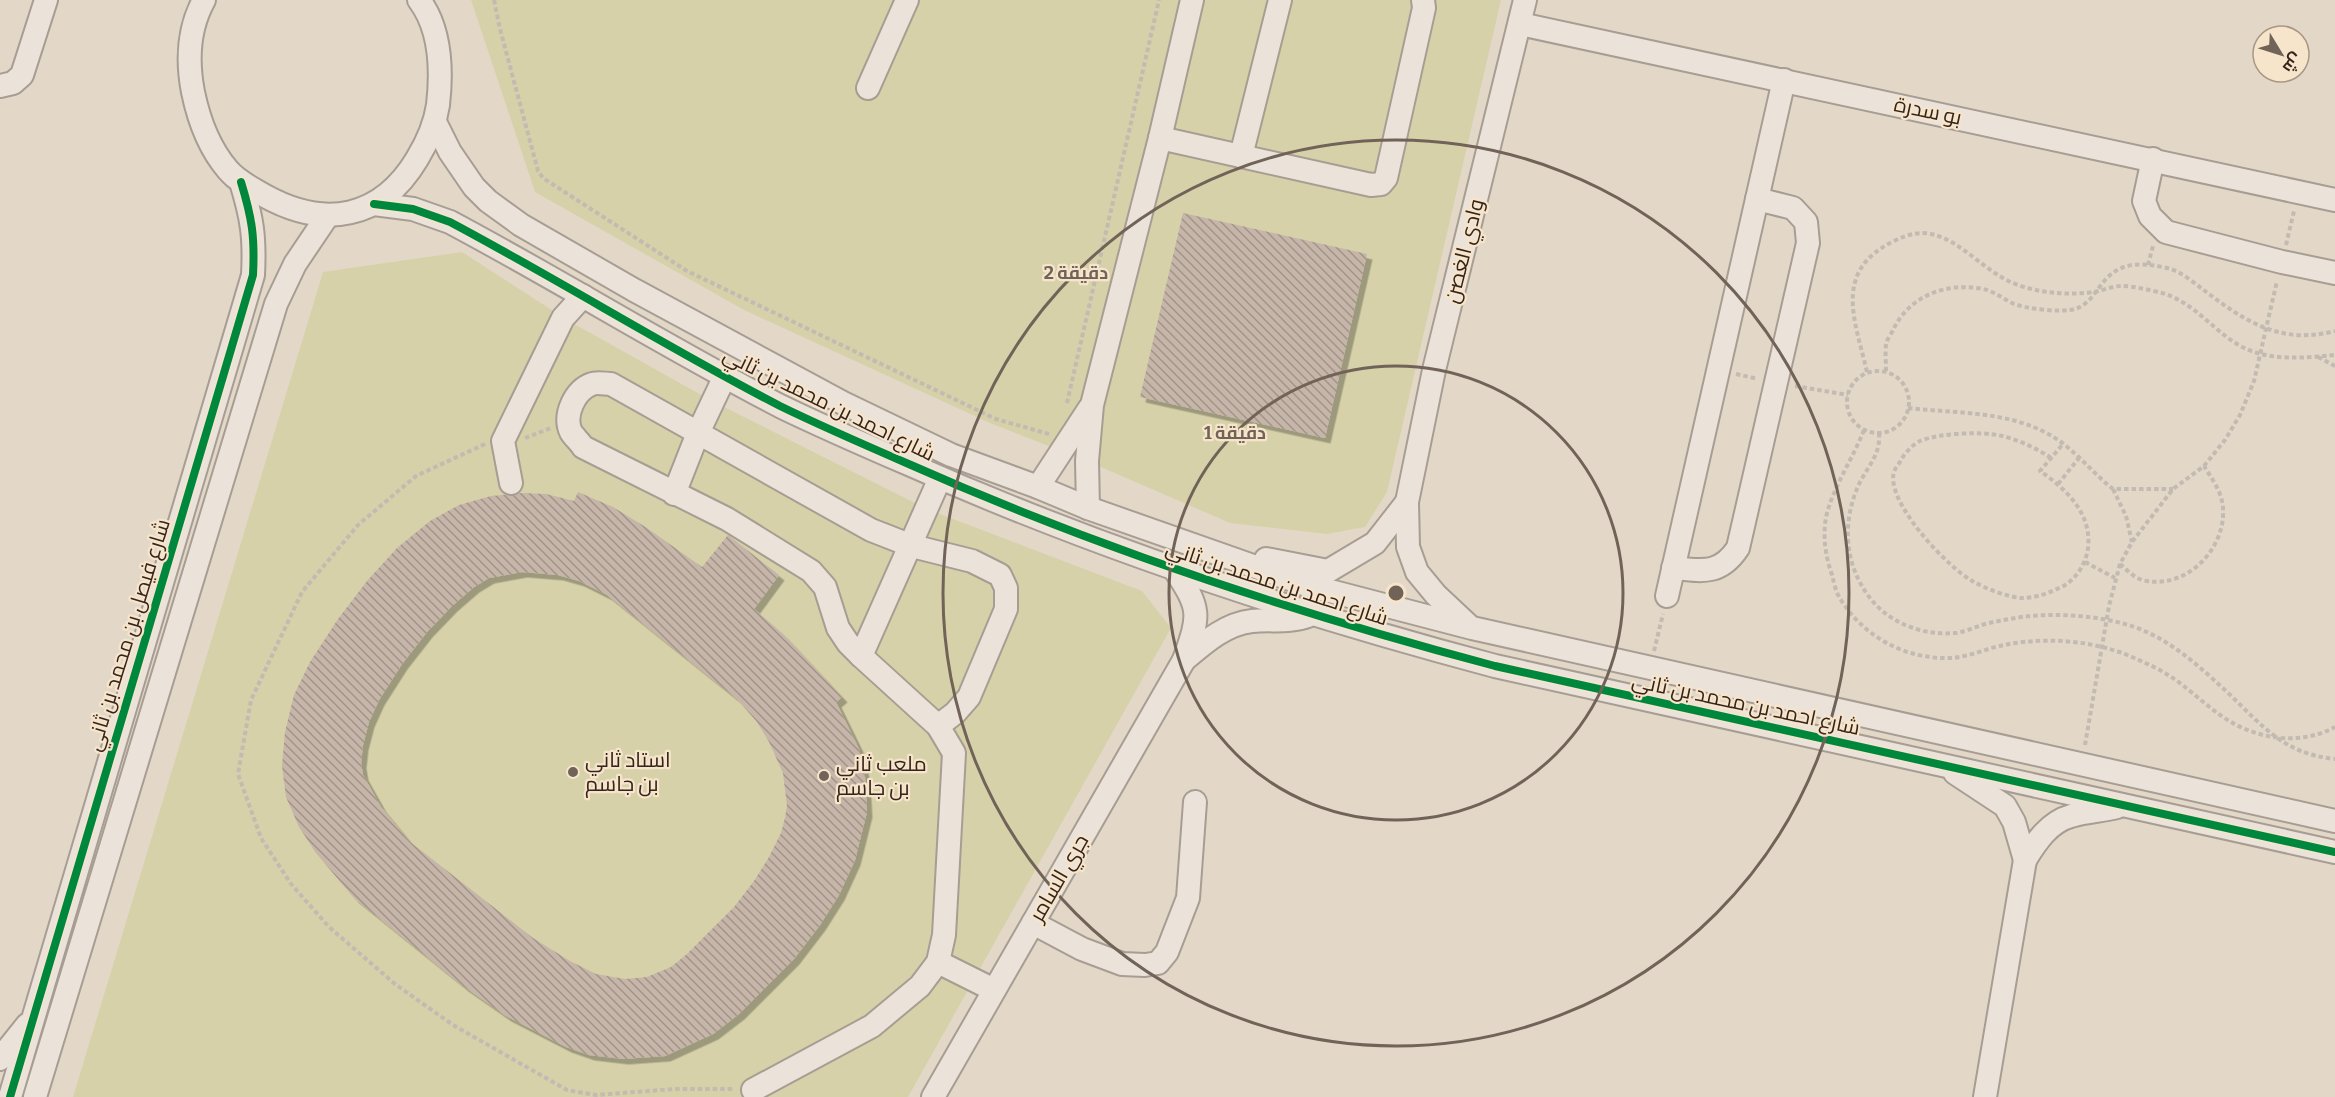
<svg xmlns="http://www.w3.org/2000/svg" width="2335" height="1097" viewBox="0 0 2335 1097" font-family="Bitter,Cairo,serif">
<style>
.garden{fill:#d6d1a9}
.building{fill:url(#building-back-hatch);fill-rule:evenodd;filter:url(#shadow)}
.lines{fill:none;stroke-linecap:round;stroke-linejoin:round}
.minor-casing{stroke:#a79d92;stroke-width:26}
.path{stroke:#c3bab1;stroke-width:4;stroke-dasharray:4.5 3;stroke-linecap:butt}
.minor{stroke:#ebe3da;stroke-width:22}
.cycleway-casing{stroke:#f6e4cb;stroke-width:11}
.cycleway{stroke:#00873e;stroke-width:8}
.ring{fill:none;stroke:#726358;stroke-width:3}
.poi-dot{fill:#726358;stroke:#f6e4cb;stroke-width:2}
.labels{text-anchor:middle;dominant-baseline:central;stroke-width:4.5;stroke-linejoin:round;paint-order:stroke}
.street-label{font-size:21px;fill:#35241b;stroke:#f6e4cb}
.poi-label{font-size:21px;fill:#35241b;stroke:#f6e4cb;text-anchor:start}
.centre{fill:#726358;stroke:#f6e4cb;stroke-width:3}
.ring-label{font-size:18px;text-anchor:middle;font-weight:bold;fill:#726358;stroke:#f6e4cb;stroke-width:4.5;stroke-linejoin:round;paint-order:stroke}
</style>
<defs>
<pattern id="building-back-hatch" width="6" height="6" patternUnits="userSpaceOnUse" patternTransform="scale(1.5)"><rect width="6" height="6" fill="#c6b5a9"/><path d="M-1 5l2 2M0 0l6 6M5-1l2 2" fill="none" stroke="#a29389"/></pattern>
<filter id="shadow"><feDropShadow dx="5.5" dy="5.5" stdDeviation="0" flood-color="#0004"/></filter>
</defs>
<rect width="100%" height="100%" fill="#e3d8c8"/>
<g class="garden">
<path d="M 471,0 L 1501,0 L 1387,492 L 1365,527 L 1327,534 L 1230,523 L 1087,461 L 990,423 L 744,310 L 535,192 Z"/>
<path d="M 462,252 L 569,321 L 712,401 L 927,509 L 1142,591 L 1171,628 L 908,1097 L 73,1097 L 323,272 Z"/>
</g>
<g class="building">
<path d="M 1183,213 L 1367,254 L 1325,438 L 1140,397 Z"/>
<path d="M 578,492 L 613,507 L 647,528 L 702,567 L 728,535 L 779,575 L 754,609 L 783,634 L 842,697 L 836,702 L 859,749 L 865,777 L 867,812 L 855,860 L 839,895 L 820,925 L 794,959 L 739,1014 L 713,1034 L 665,1056 L 623,1059 L 589,1055 L 566,1047 L 506,1016 L 463,986 L 354,898 L 316,853 L 299,827 L 286,797 L 282,766 L 285,732 L 294,695 L 310,662 L 338,619 L 367,581 L 397,548 L 430,521 L 459,505 L 491,496 L 522,493 L 546,494 L 574,501 ZM 522,572 L 558,575 L 579,581 L 607,595 L 737,699 L 757,722 L 769,742 L 783,773 L 787,806 L 785,818 L 781,833 L 769,857 L 754,881 L 734,907 L 687,954 L 671,967 L 647,977 L 625,979 L 596,974 L 570,961 L 533,938 L 409,841 L 381,807 L 363,775 L 361,763 L 363,745 L 369,722 L 379,700 L 402,664 L 427,632 L 452,606 L 474,587 L 489,578 Z"/>
</g>
<g class="lines">
<g class="minor-casing">
<g id="minor">
<path d="M 204,0 C 188,29 187,61 193,92 C 199,121 209,148 228,170 C 238,182 252,188 265,196 C 325,229 381,219 417,159 C 428,141 435,125 438,105 C 442,70 441,29 419,0"/>
<path d="M 1520,24 L 2335,200"/>
<path d="M 0,86 L 13,83 L 22,75 L 46,0"/>
<path d="M 868,88 L 907,0"/>
<path d="M 435,122 L 450,152 L 474,187 L 488,201 L 521,225 L 634,290 L 843,403 L 951,455 L 1038,487 L 1088,508 L 1307,585 L 1472,628 L 2335,821"/>
<path d="M 1160,138 L 1371,185 L 1381,184 L 1386,178 L 1424,8 L 1423,0"/>
<path d="M 1241,156 L 1280,0"/>
<path d="M 2153,159 L 2144,201 L 2150,216 L 2166,232 L 2282,262 L 2335,273"/>
<path d="M 374,204 L 413,209 L 450,222 C 561,281 668,348 780,406 C 823,427 867,446 911,465 C 1100,549 1295,613 1495,666 L 2335,852"/>
<path d="M 511,483 L 503,441 L 563,318 L 583,296"/>
<path d="M 1038,487 L 1089,409"/>
<path d="M 674,494 L 698,433 L 725,376"/>
<path d="M 1088,508 L 1087,461 L 1092,405 L 1160,138 L 1192,0"/>
<path d="M 1266,559 L 1328,571 L 1375,543 L 1407,502"/>
<path d="M 1673,568 C 1703,571 1720,575 1738,548 L 1808,243 L 1806,222 L 1793,208 L 1757,199"/>
<path d="M 1667,596 L 1784,80"/>
<path d="M 1468,625 L 1436,595 L 1417,572 L 1408,547 L 1407,502 L 1434,370 L 1525,0"/>
<path d="M 861,656 L 848,643 L 838,628 L 825,587 L 811,571 L 727,519 L 583,447 C 580,442 574,437 571,432 C 563,415 575,390 592,384 C 597,382 605,384 611,384 L 871,530 L 912,546 L 972,561 L 1000,575 L 1006,588 L 1006,609 L 969,697 L 955,713 L 938,726"/>
<path d="M 1184,660 C 1204,643 1225,624 1252,621 C 1271,619 1290,623 1308,616"/>
<path d="M 1955,773 L 2005,806 L 2014,822 L 2025,860 C 2036,842 2049,822 2071,816 C 2086,811 2102,811 2117,807"/>
<path d="M 1033,923 L 1082,949 L 1122,964 L 1145,965 L 1158,963 L 1167,952 L 1188,898 L 1195,802"/>
<path d="M 938,962 L 994,990"/>
<path d="M 0,1059 L 27,1025"/>
<path d="M 753,1090 L 872,1026 L 920,986 L 938,962 L 944,935 L 954,753 L 938,726 L 861,656 L 940,478"/>
<path d="M 10,1097 L 253,275 C 255,237 252,218 241,182"/>
<path d="M 35,1097 L 276,304 L 295,264 L 328,215"/>
<path d="M 933,1097 L 1184,660 C 1200,614 1201,610 1175,570"/>
<path d="M 1985,1097 L 2025,860"/>
</g>
</g>
<g class="path">
<path d="M 494,0 L 500,29 L 538,171 L 543,178 L 687,271 L 996,419 L 1049,434"/>
<path d="M 2286,245 L 2294,211"/>
<path d="M 2148,265 L 2153,246"/>
<path d="M 2318,357 L 2335,366"/>
<path d="M 1886,371 C 1886,363 1885,353 1886,344 C 1887,339 1892,333 1894,328 C 1911,295 1947,282 1983,289 C 1993,291 2002,298 2012,303 C 2025,309 2061,313 2075,309 C 2091,304 2096,289 2107,278 C 2123,261 2145,263 2167,268 C 2181,271 2194,283 2205,291 C 2246,322 2281,345 2335,331"/>
<circle cx="1878" cy="402" r="31"/>
<path d="M 1867,372 C 1855,320 1832,271 1894,241 C 1910,233 1924,230 1941,237 C 1967,247 1989,275 2018,285 C 2044,294 2068,295 2095,292 C 2103,290 2113,286 2121,286 C 2134,286 2150,290 2162,293 C 2193,302 2211,328 2237,344 C 2266,362 2303,358 2335,355"/>
<path d="M 1736,374 L 1758,379"/>
<path d="M 1795,386 L 1848,395"/>
<path d="M 1067,403 L 1159,0"/>
<path d="M 1908,408 C 1961,414 2016,410 2061,442 C 2080,456 2095,475 2113,489 L 2173,489"/>
<path d="M 1864,430 C 1853,458 1835,484 1827,513 C 1822,533 1825,555 1832,575 C 1834,583 1836,593 1841,600 C 1865,638 1907,660 1952,658 C 1968,657 1988,648 2004,645 C 2044,637 2087,640 2125,654 C 2143,662 2161,669 2177,681 C 2195,694 2212,711 2231,722 C 2262,740 2302,745 2335,727"/>
<path d="M 1879,433 C 1881,453 1869,465 1860,482 C 1842,520 1843,563 1870,598 C 1889,623 1923,636 1955,633 C 1965,632 1975,627 1985,624 C 1997,621 2009,619 2021,617 C 2054,613 2093,615 2125,624 C 2165,635 2197,664 2226,691 C 2262,725 2283,754 2335,759"/>
<path d="M 525,438 L 551,428"/>
<path d="M 485,444 L 416,476 L 358,525 L 302,592 L 251,700 L 238,774 L 261,838 L 291,884 L 329,927 L 395,984 L 453,1025 L 567,1090 L 596,1095 L 674,1089 L 735,1089"/>
<path d="M 2051,458 C 2036,448 2019,440 2002,436 C 1981,431 1940,433 1920,441 C 1913,444 1905,453 1901,460 C 1899,464 1895,468 1894,472 C 1885,502 1949,569 1974,582 C 1987,589 2007,597 2022,598 C 2034,598 2046,594 2057,589 C 2074,583 2086,565 2088,548 C 2092,513 2066,489 2040,471 L 2063,444"/>
<path d="M 2058,484 L 2079,458"/>
<path d="M 2113,489 L 2126,516 L 2132,542"/>
<path d="M 2085,562 L 2115,578"/>
<path d="M 2120,564 C 2128,571 2136,580 2147,581 C 2188,588 2226,548 2223,508 C 2222,492 2212,479 2204,466"/>
<path d="M 1654,651 L 1663,614"/>
<path d="M 2085,745 L 2109,606 L 2120,564 L 2132,542 L 2173,489 L 2204,466 L 2225,440 L 2240,415 L 2254,381 L 2277,281"/>
</g>
<use href="#minor" class="minor"/>
<g class="cycleway-casing">
<g id="cycleway">
<path d="M 374,204 L 413,209 L 450,222 C 561,281 668,348 780,406 C 823,427 867,446 911,465 C 1100,549 1295,613 1495,666 L 2335,852"/>
<path d="M 10,1097 L 253,275 C 255,237 252,218 241,182"/>
</g>
</g>
<use href="#cycleway" class="cycleway"/>
</g>
<g class="ring">
<circle cx="1396" cy="593" r="227"/>
<circle cx="1396" cy="593" r="453"/>
</g>
<g class="poi-dot">
<circle cx="573" cy="772" r="6"/>
<circle cx="824" cy="776" r="6"/>
</g>
<g class="labels">
<g class="street-label">
<text transform="translate(1928 111) rotate(12)">بو سدرة</text>
<text transform="translate(1464 251) rotate(-76)">وادي الغصن</text>
<text transform="translate(829 404) rotate(26)">شارع احمد بن محمد بن ثاني</text>
<text transform="translate(1277 583) rotate(18)">شارع احمد بن محمد بن ثاني</text>
<text transform="translate(128 635) rotate(-73)">شارع فيصل بن محمد بن ثاني</text>
<text transform="translate(1746 704) rotate(12)">شارع احمد بن محمد بن ثاني</text>
<text transform="translate(1059 878) rotate(-60)">جري السامر</text>
</g>
<g class="poi-label">
<text x="585" y="760">استاد ثاني<tspan x="585" dy="24">بن جاسم</tspan></text>
<text x="836" y="764">ملعب ثاني<tspan x="836" dy="24">بن جاسم</tspan></text>
</g>
</g>
<circle cx="1396" cy="593" r="9" class="centre"/>
<g class="ring-label">
<text x="1076" y="279">2 دقيقة</text>
<text x="1235" y="439">1 دقيقة</text>
</g>
<g transform="translate(2281 54) rotate(128)"><circle r="28" fill="#f6e4cb" stroke="#a99785" stroke-width="1.5"/>
<path d="M0-4.5L10 22L0 15L-10 22Z" fill="#726358"/>
<text y="-9" font-size="16" font-weight="bold" text-anchor="middle" fill="#35241b">ش</text>
</g>
</svg>
